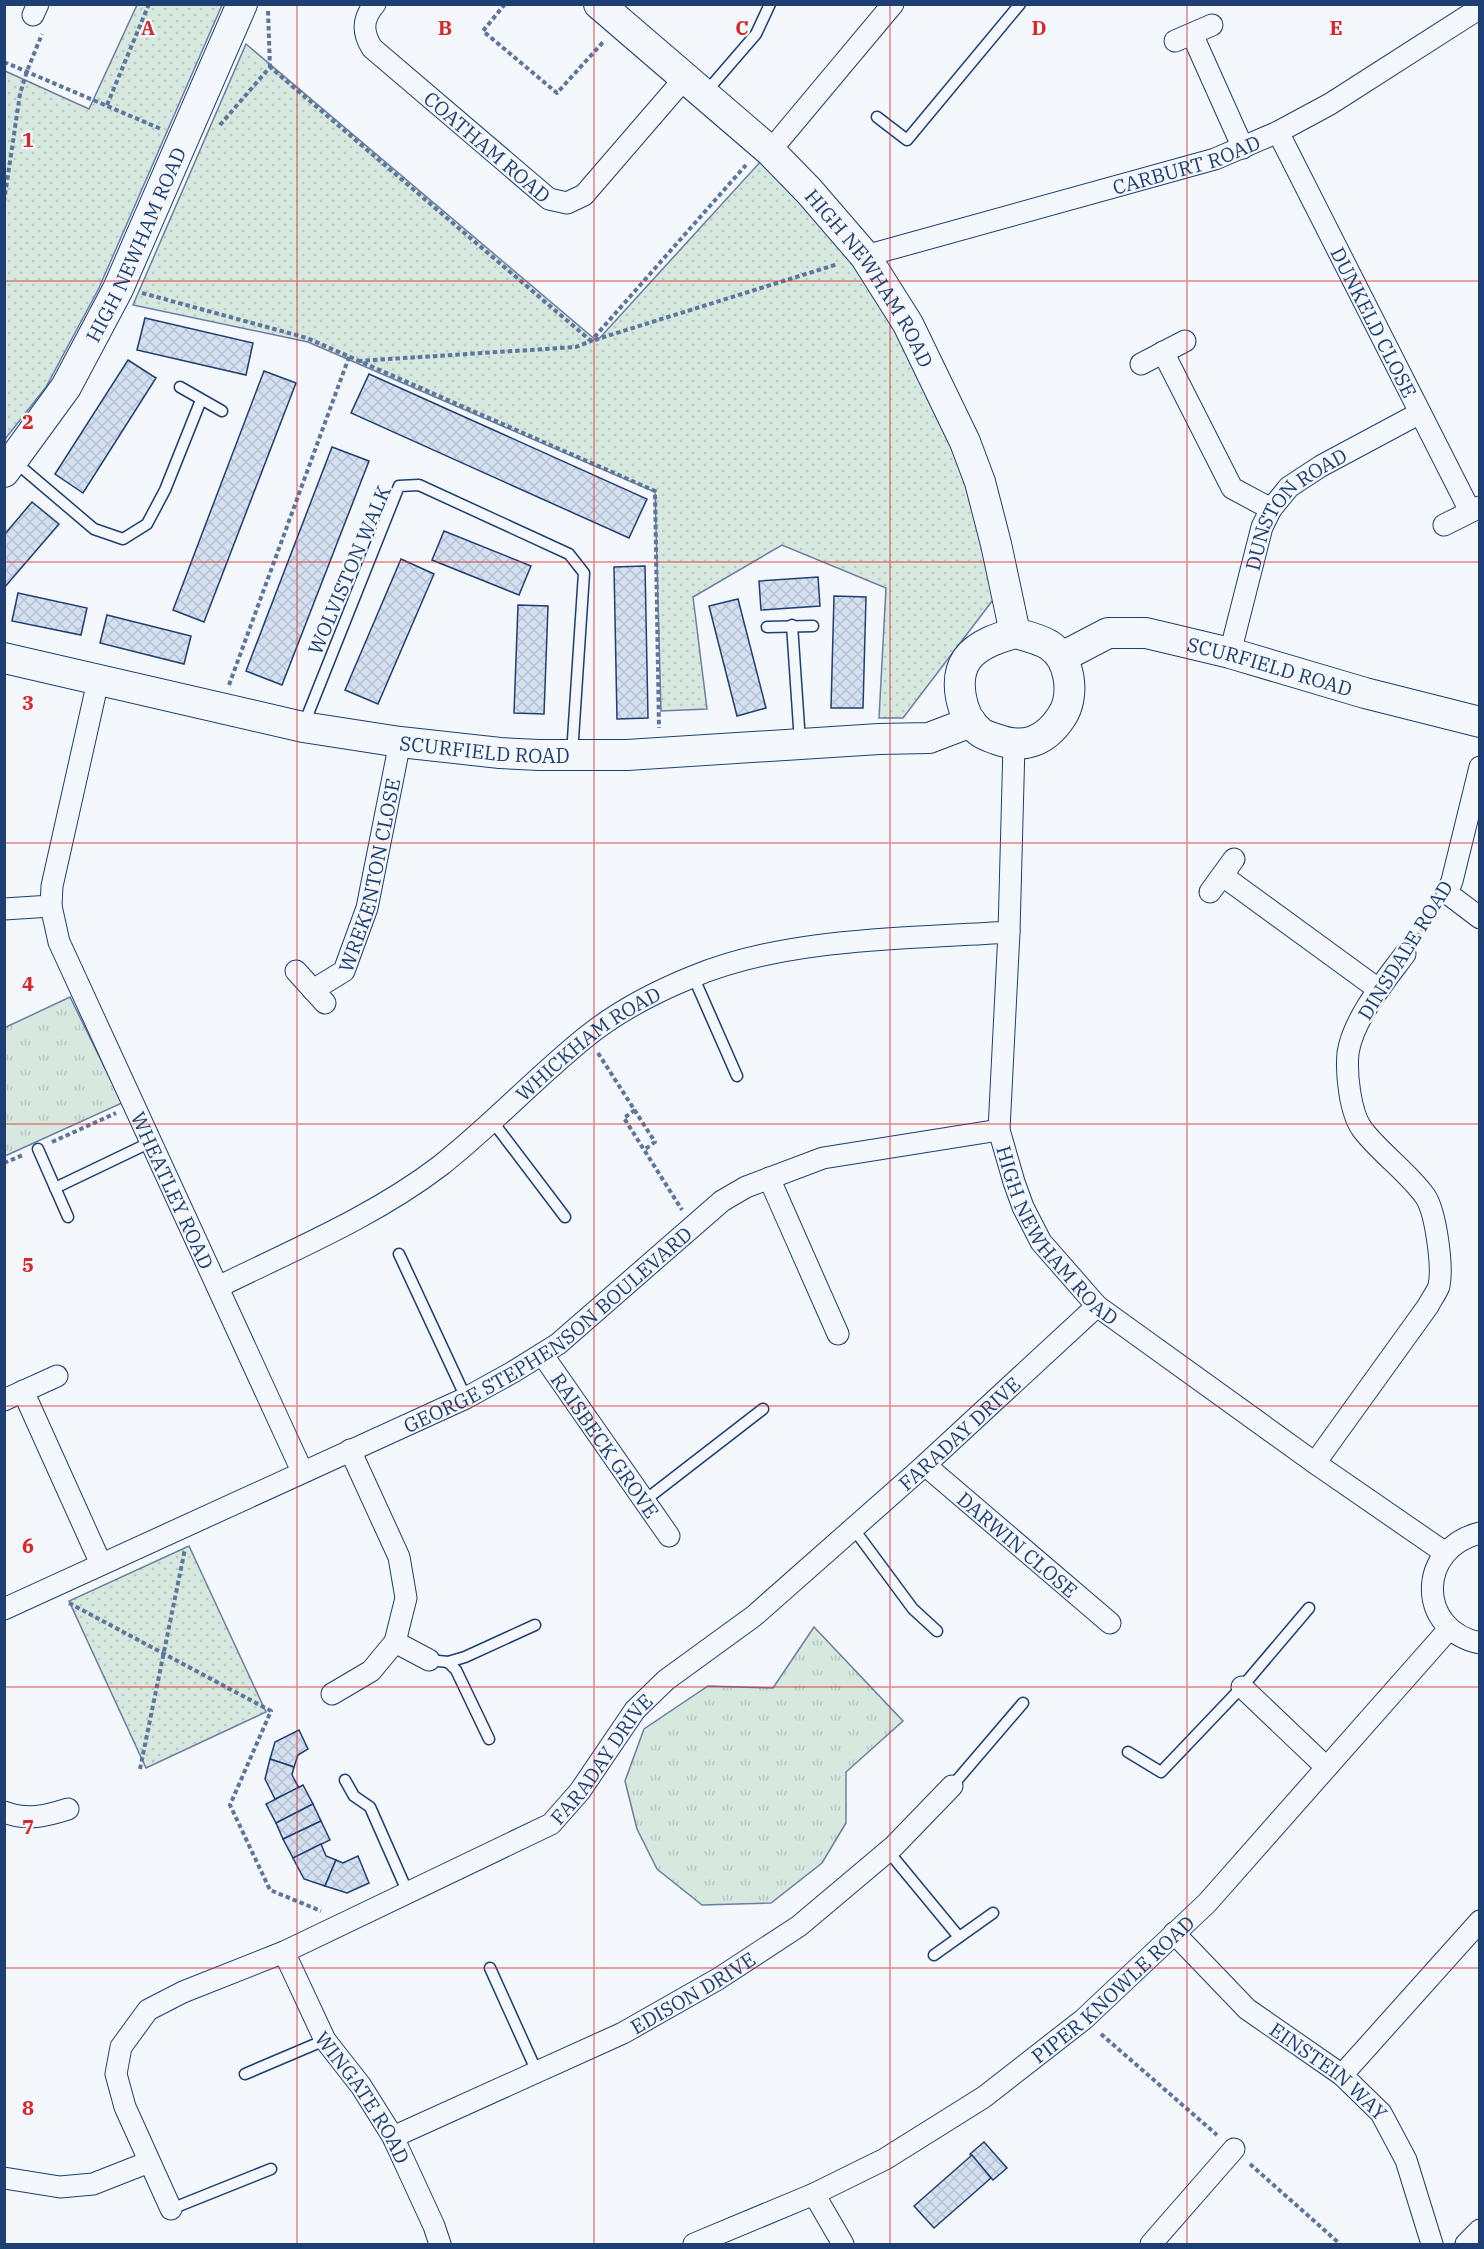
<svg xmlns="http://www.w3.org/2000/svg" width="1484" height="2249" viewBox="0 0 1484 2249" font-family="'IBM Plex Serif',serif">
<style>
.grass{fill:url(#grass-tufts);stroke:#687fa3;stroke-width:1.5}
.park{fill:url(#park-dots);stroke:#687fa3;stroke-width:1.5}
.building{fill:url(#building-cross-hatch);stroke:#1d3f73;stroke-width:1.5}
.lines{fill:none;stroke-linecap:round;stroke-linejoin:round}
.lane-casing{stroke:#1d3f73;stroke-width:13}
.street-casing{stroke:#1d3f73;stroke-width:23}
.secondary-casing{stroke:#1d3f73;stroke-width:32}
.path{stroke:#5e769c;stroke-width:4;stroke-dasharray:4.5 3;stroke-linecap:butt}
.lane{stroke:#f4f7fb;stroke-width:10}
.street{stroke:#f4f7fb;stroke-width:21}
.secondary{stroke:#f4f7fb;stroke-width:30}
.grid{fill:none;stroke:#d62828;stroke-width:1.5;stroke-opacity:0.55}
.labels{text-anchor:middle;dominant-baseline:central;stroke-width:4.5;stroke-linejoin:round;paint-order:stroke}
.street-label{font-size:20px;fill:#1d3f73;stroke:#f4f7fb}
.grid-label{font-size:20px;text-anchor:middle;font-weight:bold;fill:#d62828;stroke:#f4f7fb;stroke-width:4.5;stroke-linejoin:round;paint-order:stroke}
</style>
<defs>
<pattern id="grass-tufts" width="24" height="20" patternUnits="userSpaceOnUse" patternTransform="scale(1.5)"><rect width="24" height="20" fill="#d7e8df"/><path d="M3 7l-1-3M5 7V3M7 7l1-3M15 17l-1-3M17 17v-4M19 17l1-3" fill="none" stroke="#b8c8c3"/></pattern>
<pattern id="park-dots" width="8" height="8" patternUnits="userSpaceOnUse" patternTransform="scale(1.5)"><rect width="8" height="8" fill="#d7e8df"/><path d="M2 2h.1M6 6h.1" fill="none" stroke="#b8c8c3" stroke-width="1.8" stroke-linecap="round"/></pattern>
<pattern id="building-cross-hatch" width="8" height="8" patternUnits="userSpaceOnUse" patternTransform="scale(1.5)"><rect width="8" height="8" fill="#d5e0f0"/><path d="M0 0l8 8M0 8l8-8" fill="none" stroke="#b6c1d1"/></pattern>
</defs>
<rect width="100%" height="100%" fill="#f4f7fb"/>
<g class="grass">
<path d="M 70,997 L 122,1103 L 5,1156 L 4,1028 Z"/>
<path d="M 814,1627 L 903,1721 L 846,1772 L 846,1823 L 822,1863 L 771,1903 L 702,1905 L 657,1869 L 637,1829 L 625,1781 L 644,1729 L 708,1686 L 773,1688 Z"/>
</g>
<g class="park">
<path d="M 137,5 L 222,5 L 99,288 L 46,387 L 5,439 L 5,71 L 89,109 Z"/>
<path d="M 246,44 L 597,341 L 762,160 L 834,235 L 905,327 L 977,506 L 999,592 L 903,718 L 879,718 L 886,588 L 782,545 L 693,597 L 707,709 L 661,711 L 655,492 L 308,342 L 133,305 Z"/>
<path d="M 189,1546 L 266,1712 L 146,1768 L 69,1601 Z"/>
</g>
<g class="building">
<path d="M 145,318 L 253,343 L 246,375 L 137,350 Z"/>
<path d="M 128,360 L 156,378 L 83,493 L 55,474 Z"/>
<path d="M 264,371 L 296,383 L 204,622 L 173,610 Z"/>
<path d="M 369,374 L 647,499 L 629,538 L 351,413 Z"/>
<path d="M 332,447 L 369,461 L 282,685 L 246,671 Z"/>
<path d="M 32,502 L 59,524 L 4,588 L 4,535 Z"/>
<path d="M 444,531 L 531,566 L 519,595 L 432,560 Z"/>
<path d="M 401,559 L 434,574 L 378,704 L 345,690 Z"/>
<path d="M 645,566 L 648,718 L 617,719 L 614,567 Z"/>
<path d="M 818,577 L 820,606 L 761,610 L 759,581 Z"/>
<path d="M 18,593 L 87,608 L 81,635 L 12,621 Z"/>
<path d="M 834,596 L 866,597 L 863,708 L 831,708 Z"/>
<path d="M 738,599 L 766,708 L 737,716 L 709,606 Z"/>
<path d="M 518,605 L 548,606 L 544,714 L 514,713 Z"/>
<path d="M 107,615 L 191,636 L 184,664 L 100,643 Z"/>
<path d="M 299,1730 L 308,1749 L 298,1755 L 294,1767 L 270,1759 L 275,1742 Z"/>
<path d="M 270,1759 L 294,1767 L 292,1775 L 299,1788 L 275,1799 L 265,1779 Z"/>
<path d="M 303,1785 L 313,1804 L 276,1823 L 266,1804 Z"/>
<path d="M 313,1804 L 321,1821 L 283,1839 L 276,1823 Z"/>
<path d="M 321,1821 L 330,1840 L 293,1858 L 283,1839 Z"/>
<path d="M 321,1844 L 326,1856 L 336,1860 L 325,1886 L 304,1879 L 293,1858 Z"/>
<path d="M 358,1856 L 369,1883 L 347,1893 L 325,1886 L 336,1860 L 343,1863 Z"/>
<path d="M 984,2142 L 1007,2168 L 993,2180 L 970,2154 Z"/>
<path d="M 972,2155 L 991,2178 L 934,2228 L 914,2206 Z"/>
</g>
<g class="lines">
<g class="lane-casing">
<g id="lane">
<path d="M 706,92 L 756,34 L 770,4"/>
<path d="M 877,117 L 907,140 L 1020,4"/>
<path d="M 180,387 L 222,411"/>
<path d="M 14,461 L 94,529 L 123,539 L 147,524 L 165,490 L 201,400"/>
<path d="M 792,625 L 800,742"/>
<path d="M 767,627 L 813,626"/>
<path d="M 304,724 L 399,486 L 419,485 L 569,554 L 584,573 L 572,754"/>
<path d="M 693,976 L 737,1076"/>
<path d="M 493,1122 L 565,1217"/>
<path d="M 38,1149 L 68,1217"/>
<path d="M 55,1188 L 151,1142"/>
<path d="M 399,1254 L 466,1398"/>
<path d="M 644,1501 L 763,1409"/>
<path d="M 853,1528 L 913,1609 L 937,1631"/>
<path d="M 429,1660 L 448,1662 L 465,1657 L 535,1625"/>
<path d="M 448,1662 L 456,1670 L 489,1739"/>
<path d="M 1128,1752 L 1161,1772 L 1242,1687 L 1309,1608"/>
<path d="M 345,1780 L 354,1796 L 370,1807 L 408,1893"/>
<path d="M 952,1786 L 1023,1703"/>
<path d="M 888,1851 L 959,1937"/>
<path d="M 934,1955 L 993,1913"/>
<path d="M 490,1968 L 537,2072"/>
<path d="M 245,2074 L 325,2040"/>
<path d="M 171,2209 L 271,2169"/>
</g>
</g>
<g class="street-casing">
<g id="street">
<path id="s1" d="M 375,4 C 362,19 362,32 372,48 L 549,199 L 567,203 L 584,195 L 684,79"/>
<path d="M 33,15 L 38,4"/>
<path d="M 1192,34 L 1243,148"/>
<path d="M 1175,41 L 1212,25"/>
<path id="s2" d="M 1278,132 L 1470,511"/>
<path d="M 770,151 L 893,4"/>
<path id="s3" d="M 865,256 L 1215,159 L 1278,132 L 1330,104 L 1480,8"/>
<path d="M 1163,352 L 1232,488 L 1271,509"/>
<path d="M 1141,364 L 1185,341"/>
<path d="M 1444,525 L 1480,507"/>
<path id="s4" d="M 1230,653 L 1262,527 L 1271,509 L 1289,487 L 1321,466 L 1420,413"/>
<path id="s5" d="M 98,681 L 52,886 L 51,906 L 59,942 L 302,1471"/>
<path id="s6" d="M 1014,745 L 1009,932 L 999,1130 L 1014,1182 L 1023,1207 L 1041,1242 L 1097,1306 L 1315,1463 L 1444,1552"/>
<path d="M 1480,767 L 1452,881 L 1447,893 L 1480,918"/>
<path d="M 1223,876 L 1378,989"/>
<path d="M 1210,892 L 1234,859"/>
<path d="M 4,909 L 51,906"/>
<path d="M 296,971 L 325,1003"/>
<path id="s7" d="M 313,990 L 344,971 L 367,908 L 400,742"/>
<path d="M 769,1178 L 838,1334"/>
<path id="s8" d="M 218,1287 C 293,1250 373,1217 440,1166 C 491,1126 535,1078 586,1037 C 617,1012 655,992 692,977 C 787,937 907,939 1009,932"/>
<path id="s9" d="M 542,1354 L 669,1536"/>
<path d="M 23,1391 L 101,1564"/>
<path d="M 4,1400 L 57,1376"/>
<path d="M 1315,1463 L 1428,1306 C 1431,1300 1437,1292 1439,1286 C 1443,1267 1436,1212 1425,1196 C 1407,1171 1380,1153 1362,1129 C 1350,1112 1346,1074 1348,1053 C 1353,1019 1385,981 1405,954"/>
<path id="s10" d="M 925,1465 L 1110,1623"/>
<path d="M 1480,1533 C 1417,1548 1416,1630 1480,1643"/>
<path id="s11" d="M 4,1609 L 466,1398 L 513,1372 L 558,1344 L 722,1201 L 746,1187 L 823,1158 L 999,1130"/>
<path d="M 395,1642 L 429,1660"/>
<path d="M 1242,1687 L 1326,1767"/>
<path d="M 332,1694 L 371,1671 L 395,1642 L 406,1598 L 399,1557 L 350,1450"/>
<path d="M 4,1812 C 27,1821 46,1816 68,1809"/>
<path id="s12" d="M 1174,1933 L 1247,2009 L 1342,2075 L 1381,2113 L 1406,2160 L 1432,2244"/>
<path id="s13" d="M 284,1952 L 325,2040 L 361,2086 L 393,2137 L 434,2226 L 440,2244"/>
<path d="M 1342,2075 L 1480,1921"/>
<path id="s14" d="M 393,2137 L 623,2033 L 718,1979 L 799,1926 L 894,1846 L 952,1786"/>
<path d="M 4,2178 L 60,2187 L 93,2184 L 149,2162"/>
<path d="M 814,2194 L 843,2244"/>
<path id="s15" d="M 171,2209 L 125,2107 L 116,2074 L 121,2047 L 148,2010 L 183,1992 L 284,1952 L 551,1824 L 580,1791 L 635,1710 L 666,1680 L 754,1616 L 925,1465 L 1097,1306"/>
<path id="s16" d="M 694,2244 L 814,2194 L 885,2159 L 984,2097 L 1084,2019 L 1207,1903 L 1449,1629"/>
<path d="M 1151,2244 L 1234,2149"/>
<path d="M 1466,2244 L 1480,2230"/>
</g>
</g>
<g class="secondary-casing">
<g id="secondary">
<path id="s17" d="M 599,4 L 770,151 L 809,191 L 865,256 L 908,324 L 965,442 L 980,482 L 996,544 L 1015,633"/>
<path id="s18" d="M 4,472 L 66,387 L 118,289 L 242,4"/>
<path d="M 1015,633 C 1026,636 1039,639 1049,645 C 1071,659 1075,696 1062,716 C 1046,741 1024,750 996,739 C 990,737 983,735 979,731 C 961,717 953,679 967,659 C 978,644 998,638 1015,633 Z"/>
<path id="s19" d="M 1062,657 L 1108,633 L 1146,633 L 1230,653 L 1365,693 L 1480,722"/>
<path id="s20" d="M 4,658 L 303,727 L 400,742 L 500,753 L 539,755 L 627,755 L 879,739 L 929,738 L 971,722"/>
</g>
</g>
<g class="path">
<path d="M 505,4 L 483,31 L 557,93 L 604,41"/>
<path d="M 268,11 L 270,67"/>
<path d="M 4,62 L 161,129"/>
<path d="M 107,105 L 149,4"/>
<path d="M 220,125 L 270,67 L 591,341 L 838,264"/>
<path d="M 4,202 L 20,94 L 27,71 L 42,34"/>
<path d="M 142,293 L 307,338 L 655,491 L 659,728"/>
<path d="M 358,361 L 576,347 L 591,341 L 746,165"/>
<path d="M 229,685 L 349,357"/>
<path d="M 1417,937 L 1435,911"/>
<path d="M 598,1053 L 655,1142 L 644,1150"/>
<path d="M 635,1110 L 624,1118 L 682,1210"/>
<path d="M 52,1142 L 116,1113"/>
<path d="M 4,1163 L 23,1155"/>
<path d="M 69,1603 L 271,1711 L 230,1805 L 270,1890 L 321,1911"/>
<path d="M 140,1769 L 185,1549"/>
<path d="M 1101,2034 L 1217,2135"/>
<path d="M 1250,2164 L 1340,2244"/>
</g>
<use href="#lane" class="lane"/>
<use href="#street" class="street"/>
<use href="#secondary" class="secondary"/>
</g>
<path class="grid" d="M 297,4 L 297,2244M 594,4 L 594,2244M 890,4 L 890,2244M 1187,4 L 1187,2244M 4,281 L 1480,281M 4,562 L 1480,562M 4,843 L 1480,843M 4,1124 L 1480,1124M 4,1406 L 1480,1406M 4,1687 L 1480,1687M 4,1968 L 1480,1968"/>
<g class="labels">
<g class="street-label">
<text stroke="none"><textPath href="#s1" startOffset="200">COATHAM ROAD</textPath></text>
<text stroke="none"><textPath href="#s3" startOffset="334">CARBURT ROAD</textPath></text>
<text stroke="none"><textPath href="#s18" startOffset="264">HIGH NEWHAM ROAD</textPath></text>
<text stroke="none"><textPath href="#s17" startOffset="388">HIGH NEWHAM ROAD</textPath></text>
<text stroke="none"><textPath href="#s2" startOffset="213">DUNKELD CLOSE</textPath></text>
<text stroke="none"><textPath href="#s4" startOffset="165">DUNSTON ROAD</textPath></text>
<text transform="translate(349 570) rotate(-67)">WOLVISTON WALK</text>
<text stroke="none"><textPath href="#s19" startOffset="218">SCURFIELD ROAD</textPath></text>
<text stroke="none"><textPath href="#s20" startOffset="490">SCURFIELD ROAD</textPath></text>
<text stroke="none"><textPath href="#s7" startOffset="136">WREKENTON CLOSE</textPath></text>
<text transform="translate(1405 950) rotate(-58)">DINSDALE ROAD</text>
<text stroke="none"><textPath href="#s8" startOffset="446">WHICKHAM ROAD</textPath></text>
<text stroke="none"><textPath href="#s5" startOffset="540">WHEATLEY ROAD</textPath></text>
<text stroke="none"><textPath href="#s6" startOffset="508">HIGH NEWHAM ROAD</textPath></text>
<text stroke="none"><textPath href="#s11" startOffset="614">GEORGE STEPHENSON BOULEVARD</textPath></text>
<text stroke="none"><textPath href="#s15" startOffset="1232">FARADAY DRIVE</textPath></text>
<text stroke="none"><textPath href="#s9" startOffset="111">RAISBECK GROVE</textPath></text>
<text stroke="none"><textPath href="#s10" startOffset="122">DARWIN CLOSE</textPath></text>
<text stroke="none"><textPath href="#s15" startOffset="746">FARADAY DRIVE</textPath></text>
<text stroke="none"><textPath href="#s16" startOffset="494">PIPER KNOWLE ROAD</textPath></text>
<text stroke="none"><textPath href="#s14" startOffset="333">EDISON DRIVE</textPath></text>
<text stroke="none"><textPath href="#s12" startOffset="208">EINSTEIN WAY</textPath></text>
<text stroke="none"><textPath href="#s13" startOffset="166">WINGATE ROAD</textPath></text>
</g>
</g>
<g class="grid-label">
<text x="148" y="35">A</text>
<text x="445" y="35">B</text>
<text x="742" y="35">C</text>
<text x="1039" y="35">D</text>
<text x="1336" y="35">E</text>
<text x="28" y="147">1</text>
<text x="28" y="429">2</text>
<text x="28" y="710">3</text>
<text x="28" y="991">4</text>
<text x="28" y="1272">5</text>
<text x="28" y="1553">6</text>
<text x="28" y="1834">7</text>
<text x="28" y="2115">8</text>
</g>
<rect width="1484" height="2249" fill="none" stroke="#1d3f73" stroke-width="12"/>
</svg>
